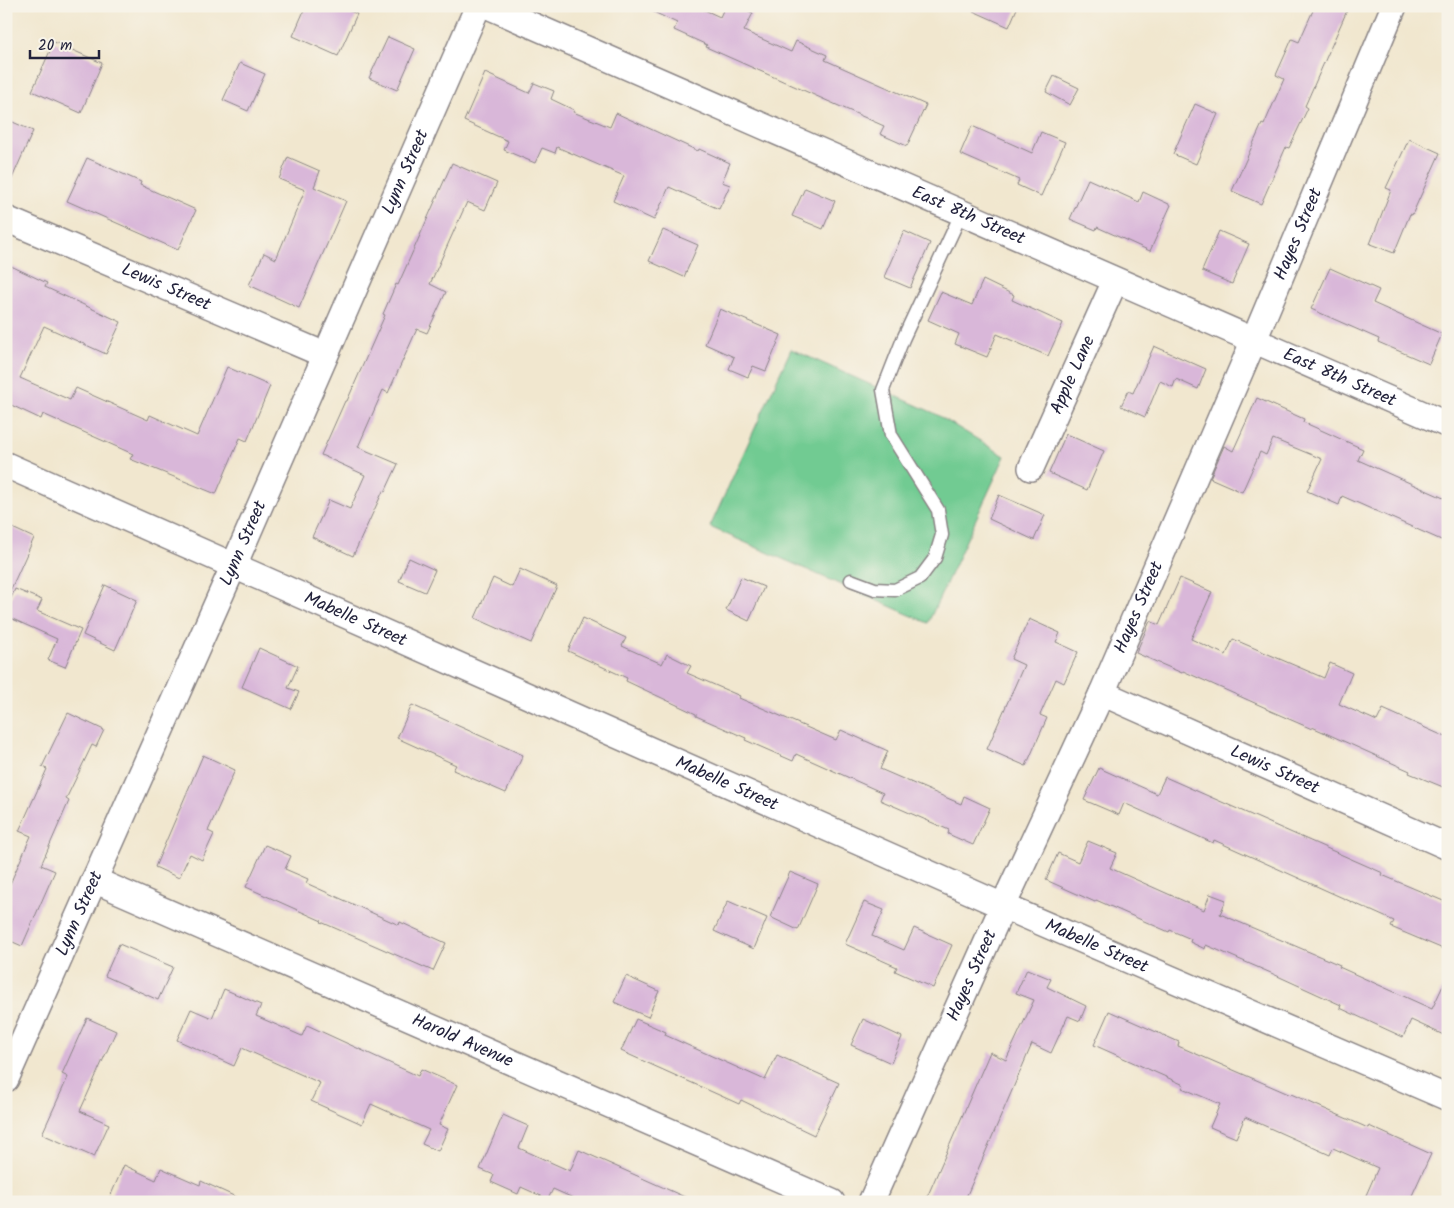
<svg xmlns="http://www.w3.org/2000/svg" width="1454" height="1208" viewBox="0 0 1454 1208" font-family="Kalam,sans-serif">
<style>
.green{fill:#71cb92;stroke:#4a7666}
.building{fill:#d9b7d9}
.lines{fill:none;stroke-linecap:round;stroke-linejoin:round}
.lane-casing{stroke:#8a8485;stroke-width:15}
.street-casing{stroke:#8a8485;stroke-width:28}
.lane{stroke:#fff;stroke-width:12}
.street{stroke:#fff;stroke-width:25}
.labels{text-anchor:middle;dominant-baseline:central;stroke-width:4.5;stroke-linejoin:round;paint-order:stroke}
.street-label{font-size:18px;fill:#22223b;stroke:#f7f3e8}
</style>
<rect width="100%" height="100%" fill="#f7f3e8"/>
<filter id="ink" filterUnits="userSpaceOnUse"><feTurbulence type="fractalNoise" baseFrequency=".02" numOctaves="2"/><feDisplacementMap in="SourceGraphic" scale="10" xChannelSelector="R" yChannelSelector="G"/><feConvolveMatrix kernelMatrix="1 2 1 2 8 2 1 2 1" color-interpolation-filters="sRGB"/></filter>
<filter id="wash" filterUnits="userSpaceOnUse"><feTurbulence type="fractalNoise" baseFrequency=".0096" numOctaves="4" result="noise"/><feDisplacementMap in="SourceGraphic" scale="20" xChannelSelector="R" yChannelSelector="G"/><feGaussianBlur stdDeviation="1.12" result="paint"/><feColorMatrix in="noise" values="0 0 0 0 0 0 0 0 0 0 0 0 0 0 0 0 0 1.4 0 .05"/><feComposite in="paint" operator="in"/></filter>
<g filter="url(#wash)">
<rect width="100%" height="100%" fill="#f1e7cf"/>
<path class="green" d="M 791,349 L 934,413 L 1005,456 L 928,623 L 710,527 Z"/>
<g id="blocks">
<g class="building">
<path d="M 306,6 L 338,6 L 357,14 L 338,56 L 293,36 Z"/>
<path d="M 641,6 L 696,6 L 720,17 L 725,6 L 738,6 L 753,13 L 744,31 L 791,52 L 796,41 L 827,55 L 825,60 L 926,105 L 907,146 L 880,134 L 884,126 L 706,47 L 707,45 L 674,30 L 677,23 Z"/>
<path d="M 962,6 L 1018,6 L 1009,27 Z"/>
<path d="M 1315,6 L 1349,6 L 1305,106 L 1308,108 L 1289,148 L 1286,147 L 1261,204 L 1232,191 L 1262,124 L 1264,125 L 1284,79 L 1276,75 L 1292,39 L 1299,42 Z"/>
<path d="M 388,37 L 415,49 L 397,90 L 369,78 Z"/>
<path d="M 54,42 L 102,63 L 81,113 L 32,91 Z"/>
<path d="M 240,63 L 265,74 L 248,111 L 223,100 Z"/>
<path d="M 485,73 L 529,93 L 534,83 L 554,91 L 551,99 L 574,110 L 573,112 L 610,127 L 616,113 L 698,151 L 699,149 L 730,163 L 722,182 L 730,185 L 719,209 L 669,187 L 654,220 L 613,201 L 624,176 L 557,147 L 555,153 L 542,148 L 535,163 L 504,150 L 508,141 L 464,121 Z"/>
<path d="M 1054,76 L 1079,88 L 1070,105 L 1046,92 Z"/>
<path d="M 1195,104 L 1218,114 L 1196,164 L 1173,154 Z"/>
<path d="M 6,119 L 33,131 L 6,192 Z"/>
<path d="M 972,126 L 1032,153 L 1041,132 L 1065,142 L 1041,196 L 1017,185 L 1019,180 L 960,154 Z"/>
<path d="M 1409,139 L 1440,153 L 1412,215 L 1410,214 L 1394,253 L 1370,244 L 1391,190 L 1386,188 Z"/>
<path d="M 288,157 L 320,171 L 314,187 L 346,201 L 299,308 L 249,285 L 264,253 L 276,259 L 305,190 L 279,179 Z"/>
<path d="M 87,158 L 141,182 L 140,185 L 196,210 L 178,250 L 67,201 Z"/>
<path d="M 452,163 L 497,183 L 485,210 L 467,202 L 430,284 L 446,292 L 427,333 L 417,329 L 388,393 L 383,390 L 358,447 L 398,464 L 385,492 L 383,491 L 353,556 L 312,537 L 329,500 L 350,509 L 365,475 L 321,455 L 345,401 L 347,401 L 385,315 L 383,314 L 396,284 L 398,285 Z"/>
<path d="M 1088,179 L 1139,202 L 1143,192 L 1171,205 L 1150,251 L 1097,227 L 1096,230 L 1070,219 Z"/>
<path d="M 805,188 L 835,201 L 823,229 L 792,216 Z"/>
<path d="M 663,230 L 698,245 L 684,277 L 649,261 Z"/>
<path d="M 904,231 L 930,243 L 910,288 L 884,277 Z"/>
<path d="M 1219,231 L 1249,244 L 1232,284 L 1202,271 Z"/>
<path d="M 11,266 L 47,283 L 45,287 L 121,322 L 106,354 L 44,326 L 20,378 L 70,400 L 76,388 L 148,420 L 150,415 L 197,436 L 227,367 L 270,386 L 247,441 L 240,438 L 216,494 L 130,459 L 133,454 L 43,414 L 41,419 L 9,404 L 6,410 L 6,277 Z"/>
<path d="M 1330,268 L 1379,290 L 1373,303 L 1442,334 L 1429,364 L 1378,342 L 1379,339 L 1311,309 Z"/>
<path d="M 983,280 L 1014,295 L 1012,300 L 1063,323 L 1048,356 L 997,334 L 987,357 L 955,344 L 959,334 L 928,320 L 941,292 L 972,305 Z"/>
<path d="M 720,309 L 781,335 L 766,371 L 753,366 L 748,377 L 729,369 L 734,357 L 705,344 Z"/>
<path d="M 1154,346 L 1206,369 L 1198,389 L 1176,379 L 1173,387 L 1160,381 L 1145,417 L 1121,406 L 1128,391 L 1133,393 Z"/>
<path d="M 1257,398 L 1304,419 L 1303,422 L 1363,449 L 1358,460 L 1448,500 L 1448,543 L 1342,496 L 1339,505 L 1307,491 L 1322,459 L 1273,439 L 1266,455 L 1260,452 L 1242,492 L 1210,478 L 1224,446 L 1233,451 Z"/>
<path d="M 1066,434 L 1104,451 L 1087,490 L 1049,473 Z"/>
<path d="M 999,495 L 1045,515 L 1034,540 L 989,519 Z"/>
<path d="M 6,525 L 34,538 L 6,600 Z"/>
<path d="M 409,558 L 435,570 L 425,592 L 399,581 Z"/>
<path d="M 520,569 L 557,586 L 531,643 L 475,618 L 493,578 L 512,587 Z"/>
<path d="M 741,577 L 764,587 L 749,621 L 726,610 Z"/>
<path d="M 1180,578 L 1212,592 L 1191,639 L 1226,655 L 1233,639 L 1324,678 L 1330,663 L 1352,673 L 1339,704 L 1377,721 L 1383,709 L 1448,738 L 1448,789 L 1409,773 L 1410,771 L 1312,727 L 1312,729 L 1266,709 L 1266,708 L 1183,671 L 1182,673 L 1136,653 L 1150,621 L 1159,625 Z"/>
<path d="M 105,585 L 137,600 L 115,650 L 83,635 Z"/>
<path d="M 15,589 L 42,600 L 37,611 L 81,630 L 65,667 L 48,660 L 57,639 L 6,616 L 6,609 Z"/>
<path d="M 583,618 L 626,638 L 622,646 L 662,664 L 667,654 L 691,666 L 687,673 L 740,696 L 739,698 L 836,740 L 841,730 L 888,751 L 880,769 L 961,804 L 964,796 L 990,808 L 973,845 L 948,834 L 949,830 L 880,800 L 883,793 L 796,754 L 793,761 L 745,740 L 746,738 L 696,716 L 696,714 L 626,681 L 627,678 L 568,651 Z"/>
<path d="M 1029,619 L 1060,633 L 1056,642 L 1078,652 L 1064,683 L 1056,679 L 1040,715 L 1047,718 L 1026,766 L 987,749 L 1024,665 L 1011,659 Z"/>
<path d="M 259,648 L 298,666 L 288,688 L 299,692 L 291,709 L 242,687 Z"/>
<path d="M 412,705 L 523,755 L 506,793 L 453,770 L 456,765 L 397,738 Z"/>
<path d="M 68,713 L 104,730 L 96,747 L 92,745 L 66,799 L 69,801 L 41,865 L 55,871 L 22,946 L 6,939 L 6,893 L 31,836 L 19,831 L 47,769 L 42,767 Z"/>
<path d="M 203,755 L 235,770 L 208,831 L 214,834 L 202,860 L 190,854 L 179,878 L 155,867 Z"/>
<path d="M 1099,768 L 1157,794 L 1165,777 L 1383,873 L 1382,875 L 1448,903 L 1448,951 L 1391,927 L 1394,921 L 1214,840 L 1213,843 L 1124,803 L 1119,815 L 1084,800 Z"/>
<path d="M 1088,841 L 1117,853 L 1110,868 L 1204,910 L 1210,894 L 1226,900 L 1220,914 L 1340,965 L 1339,967 L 1432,1009 L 1448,975 L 1448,1037 L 1411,1020 L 1403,1037 L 1340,1008 L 1341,1005 L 1271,973 L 1206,945 L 1205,949 L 1190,942 L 1191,939 L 1170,930 L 1169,932 L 1096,900 L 1095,902 L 1046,880 L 1058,853 L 1078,862 Z"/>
<path d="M 265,845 L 291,856 L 285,869 L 308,879 L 306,883 L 399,925 L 400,922 L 446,943 L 433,971 L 321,922 L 322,921 L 246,887 Z"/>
<path d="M 790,872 L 818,884 L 798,930 L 770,917 Z"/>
<path d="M 728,901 L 767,918 L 754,949 L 714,931 Z"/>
<path d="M 864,902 L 884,910 L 872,936 L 904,950 L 914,928 L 952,945 L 933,988 L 895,971 L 897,967 L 845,944 Z"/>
<path d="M 119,944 L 173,967 L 158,1000 L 105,976 Z"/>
<path d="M 1027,969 L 1051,979 L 1047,987 L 1086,1006 L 1080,1021 L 1068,1016 L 1051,1053 L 1032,1044 L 964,1202 L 925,1202 L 990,1052 L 1006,1060 L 1034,1000 L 1016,993 Z"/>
<path d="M 626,976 L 659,991 L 648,1017 L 614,1002 Z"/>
<path d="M 224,989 L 261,1005 L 256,1016 L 302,1036 L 307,1025 L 418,1076 L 421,1069 L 457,1085 L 439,1125 L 448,1129 L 438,1151 L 422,1144 L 429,1130 L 371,1104 L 362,1124 L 311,1101 L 320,1083 L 242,1048 L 234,1066 L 177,1040 L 191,1009 L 212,1018 Z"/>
<path d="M 1109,1011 L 1179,1042 L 1178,1046 L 1291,1095 L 1291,1094 L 1368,1128 L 1369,1126 L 1431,1154 L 1409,1202 L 1363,1202 L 1378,1168 L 1333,1148 L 1330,1155 L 1245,1117 L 1236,1138 L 1210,1127 L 1220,1104 L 1182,1088 L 1184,1085 L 1094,1045 Z"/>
<path d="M 87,1018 L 116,1031 L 80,1111 L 109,1124 L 94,1157 L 42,1134 L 68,1077 L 62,1074 Z"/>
<path d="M 636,1019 L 666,1032 L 665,1035 L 765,1080 L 777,1055 L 839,1083 L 814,1135 L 741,1100 L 739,1104 L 621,1051 Z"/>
<path d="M 863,1019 L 902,1037 L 891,1063 L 851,1045 Z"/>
<path d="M 503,1115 L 528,1126 L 519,1148 L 570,1171 L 579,1150 L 696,1202 L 582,1202 L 553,1189 L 548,1199 L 521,1187 L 518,1194 L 491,1182 L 494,1175 L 480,1169 Z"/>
<path d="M 124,1165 L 156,1180 L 161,1168 L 200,1185 L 201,1181 L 247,1202 L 121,1202 L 110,1197 Z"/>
</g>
</g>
</g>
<g filter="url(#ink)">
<use href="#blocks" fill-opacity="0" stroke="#8a8485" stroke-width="1"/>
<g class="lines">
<g class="lane-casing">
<path id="lane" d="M 851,580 L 875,589 L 895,590 L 920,578 L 935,558 L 942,535 L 938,510 L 891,435 L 883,390 L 903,339 L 961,214"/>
</g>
<g class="street-casing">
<g id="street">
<path id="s1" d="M 488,6 L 1448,425"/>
<path id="s2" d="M 6,219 L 325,355"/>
<path id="s3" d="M 6,465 L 1003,906 L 1448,1098"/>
<path id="s4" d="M 1031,468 L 1115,281"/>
<path id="s5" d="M 1102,693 L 1448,847"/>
<path id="s6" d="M 94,880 L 832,1202"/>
<path id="s7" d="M 6,1079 L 234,565 L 478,6"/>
<path id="s8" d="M 871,1202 L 1003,906 L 1102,693 L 1254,340 L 1394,6"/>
</g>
</g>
<use href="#lane" class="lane"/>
<use href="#street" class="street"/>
</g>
</g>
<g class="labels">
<g class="street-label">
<text stroke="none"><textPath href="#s7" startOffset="991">Lynn Street</textPath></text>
<text stroke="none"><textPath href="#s1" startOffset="524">East 8th Street</textPath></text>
<text stroke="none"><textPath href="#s8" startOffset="1058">Hayes Street</textPath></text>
<text stroke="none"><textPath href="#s2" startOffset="174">Lewis Street</textPath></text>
<text stroke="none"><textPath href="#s4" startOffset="102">Apple Lane</textPath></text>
<text stroke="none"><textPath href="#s1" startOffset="929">East 8th Street</textPath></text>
<text stroke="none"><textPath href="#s7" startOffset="586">Lynn Street</textPath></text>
<text stroke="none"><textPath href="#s8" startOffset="652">Hayes Street</textPath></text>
<text stroke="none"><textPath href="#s3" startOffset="382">Mabelle Street</textPath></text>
<text stroke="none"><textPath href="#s5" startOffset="189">Lewis Street</textPath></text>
<text stroke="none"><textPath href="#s3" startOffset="788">Mabelle Street</textPath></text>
<text stroke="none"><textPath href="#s7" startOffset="181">Lynn Street</textPath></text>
<text stroke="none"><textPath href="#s3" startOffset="1192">Mabelle Street</textPath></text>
<text stroke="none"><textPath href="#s8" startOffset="248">Hayes Street</textPath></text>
<text stroke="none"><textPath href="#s6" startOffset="402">Harold Avenue</textPath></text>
</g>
</g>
<rect width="1454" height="1208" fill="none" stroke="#f7f3e8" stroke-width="25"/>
<path d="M30 50v8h69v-8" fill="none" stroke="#22223b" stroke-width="2.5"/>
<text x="38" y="50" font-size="15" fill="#22223b" stroke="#f7f3e8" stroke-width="4" paint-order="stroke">20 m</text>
</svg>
